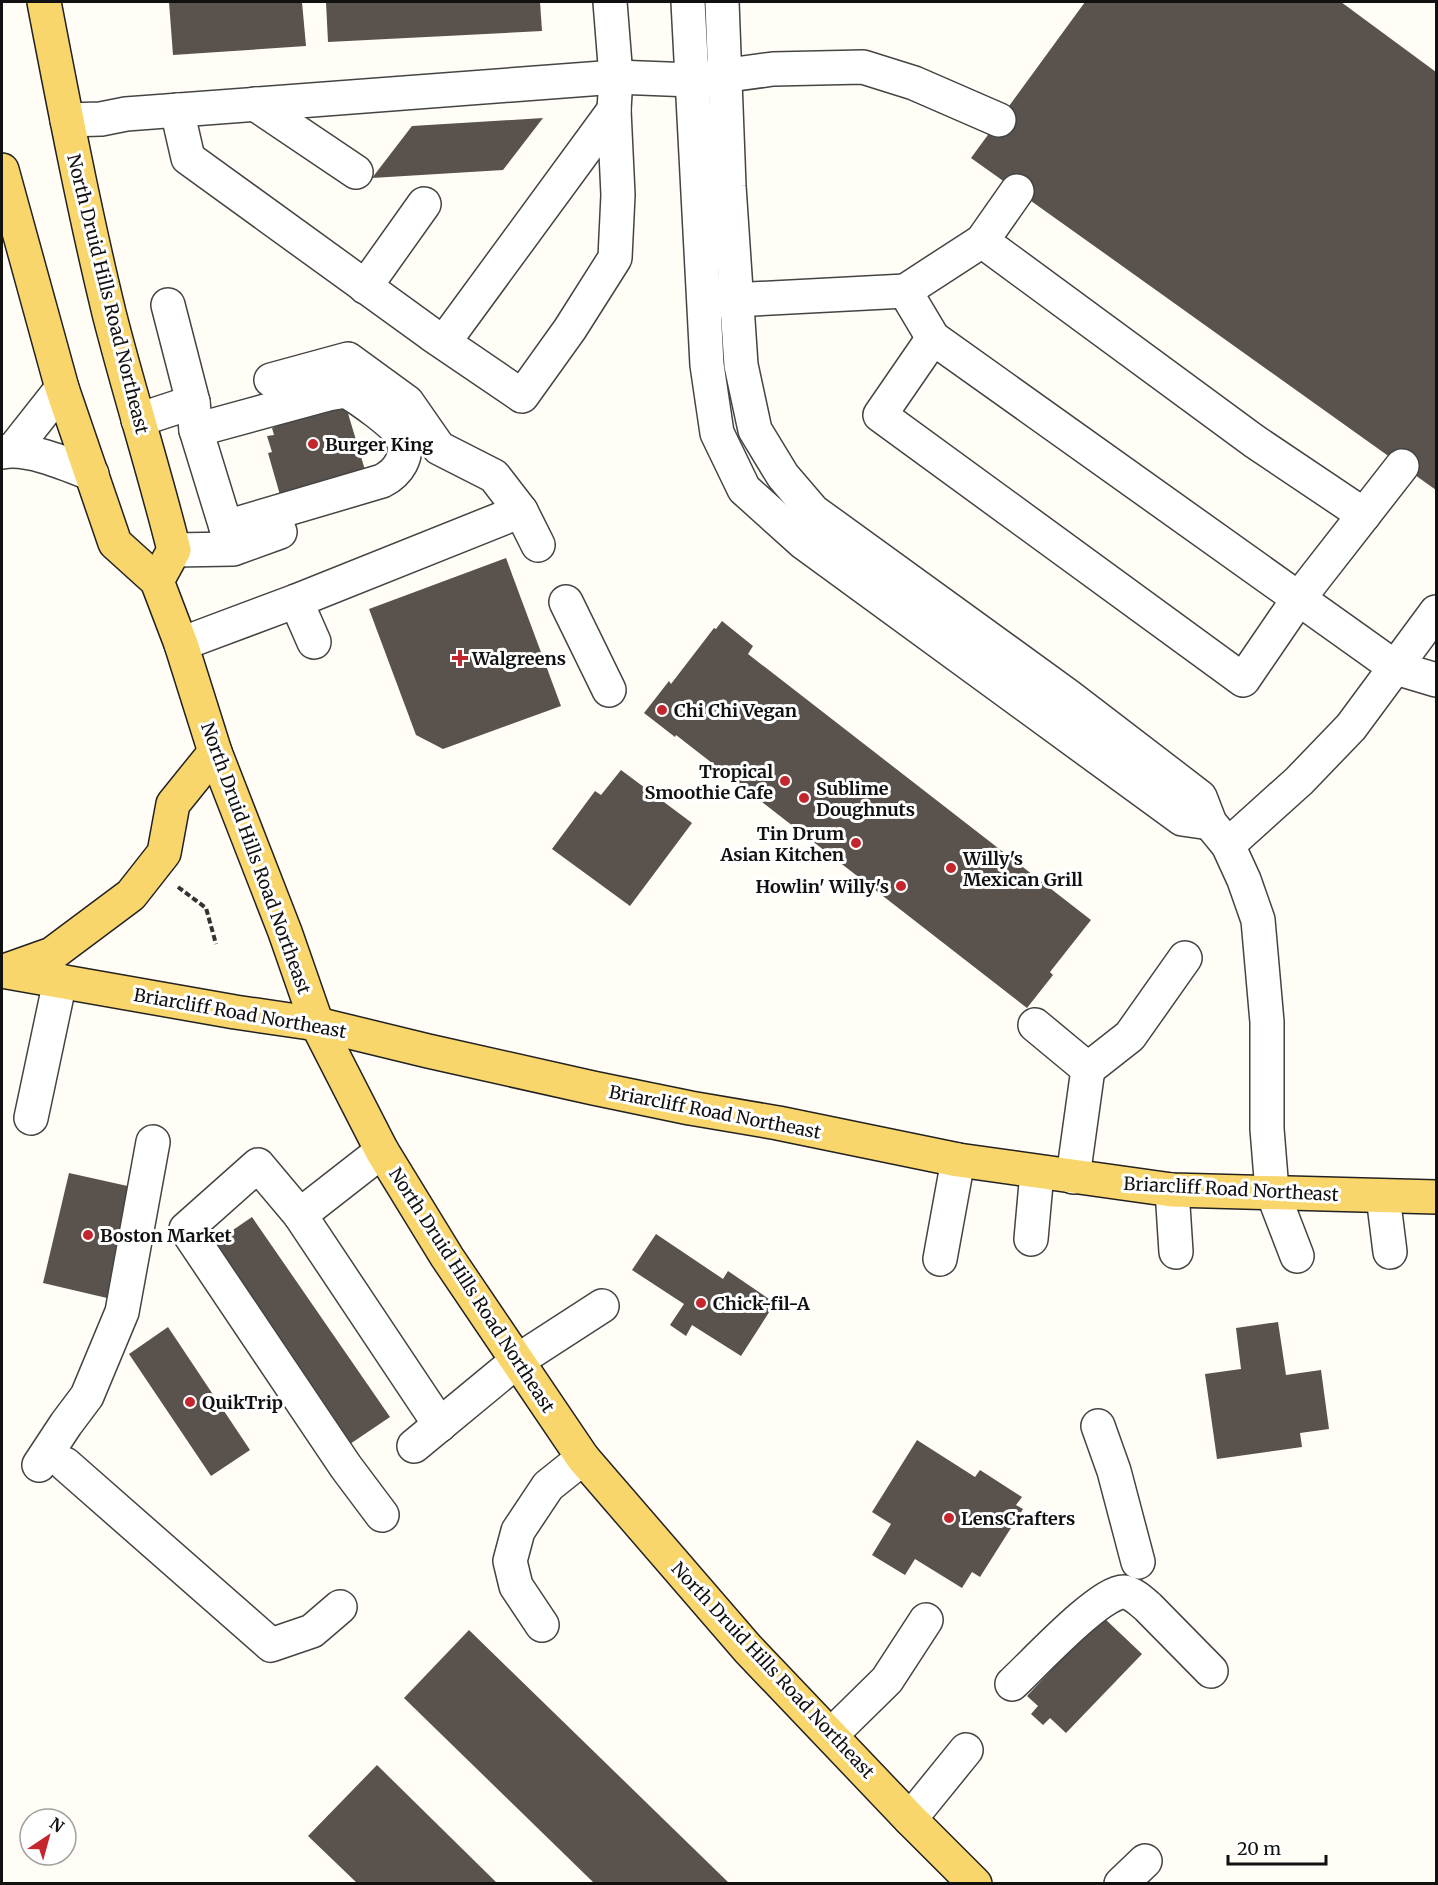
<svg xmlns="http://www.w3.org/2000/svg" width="1438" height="1885" viewBox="0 0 1438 1885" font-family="Merriweather,serif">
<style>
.building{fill:#5a524d}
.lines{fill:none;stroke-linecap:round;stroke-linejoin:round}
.minor-casing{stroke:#444;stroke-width:36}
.major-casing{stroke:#222;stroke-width:36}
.path{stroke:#333;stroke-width:4;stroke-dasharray:6 3;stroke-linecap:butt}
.minor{stroke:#fff;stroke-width:33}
.major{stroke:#f9d66b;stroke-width:33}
.poi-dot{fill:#c4262e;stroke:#fff;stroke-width:2}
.labels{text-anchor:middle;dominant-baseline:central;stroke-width:6;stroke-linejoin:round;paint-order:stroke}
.street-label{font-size:18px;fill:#111;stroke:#fff}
.poi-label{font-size:18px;font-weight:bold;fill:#111;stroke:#fff;text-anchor:start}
</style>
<rect width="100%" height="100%" fill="#fffdf5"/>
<g class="building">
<path d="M 169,2 L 302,2 L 306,46 L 173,55 Z"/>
<path d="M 326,2 L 540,2 L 542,31 L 328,42 Z"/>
<path d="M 1085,2 L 1341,2 L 1436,72 L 1436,490 L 971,158 Z"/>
<path d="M 543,118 L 503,170 L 372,178 L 412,126 Z"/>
<path d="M 344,400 L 365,470 L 280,495 L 268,453 L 272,452 L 267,436 L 274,435 L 272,428 L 277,426 L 275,420 Z"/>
<path d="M 506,558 L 561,706 L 443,749 L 416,735 L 369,609 Z"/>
<path d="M 722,621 L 753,646 L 748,654 L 1091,920 L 1050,972 L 1053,975 L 1027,1008 L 676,735 L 675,737 L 644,713 L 669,681 L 671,684 L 714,628 L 716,629 Z"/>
<path d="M 621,770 L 692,823 L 630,906 L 552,849 L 595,791 L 601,795 Z"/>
<path d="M 69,1173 L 132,1187 L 107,1298 L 43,1283 Z"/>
<path d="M 252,1217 L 390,1417 L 350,1444 L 211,1245 Z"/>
<path d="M 656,1234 L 723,1279 L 728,1271 L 775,1303 L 741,1356 L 692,1325 L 686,1336 L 670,1325 L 684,1304 L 632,1270 Z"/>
<path d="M 1278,1322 L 1286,1375 L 1321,1370 L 1329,1429 L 1300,1433 L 1302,1447 L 1217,1459 L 1205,1374 L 1241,1369 L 1236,1328 Z"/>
<path d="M 168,1327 L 250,1450 L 211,1476 L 129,1354 Z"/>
<path d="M 917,1440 L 975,1477 L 980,1470 L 1022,1497 L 1016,1505 L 1023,1509 L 980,1577 L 972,1572 L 962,1588 L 915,1559 L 905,1575 L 872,1555 L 891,1524 L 872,1512 Z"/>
<path d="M 1103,1617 L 1142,1654 L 1066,1733 L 1050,1718 L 1043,1725 L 1031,1714 L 1038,1706 L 1027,1696 L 1056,1665 L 1052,1662 Z"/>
<path d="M 469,1630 L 730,1884 L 595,1884 L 404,1698 Z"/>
<path d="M 377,1765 L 498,1884 L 358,1884 L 308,1836 Z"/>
</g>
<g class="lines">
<g class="minor-casing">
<g id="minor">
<path d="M 688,2 L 707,365 L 717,433 L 744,489 L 804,543 L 1182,819 L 1210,823"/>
<path d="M 722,2 L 729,186 L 741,365 L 755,430 L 783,476 L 813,511 L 1067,695 L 1200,797 L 1210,823 L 1228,845 L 1244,880 L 1258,920 L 1267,1022 L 1267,1129 L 1272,1191 L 1297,1256"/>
<path d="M 255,104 L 356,172"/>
<path d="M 177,110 L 188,158 L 431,334 L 522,396 L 570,329 L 615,258 L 618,195 L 614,110 L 616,77 L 610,2"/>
<path d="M 67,120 L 101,119 L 126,114 L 616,77 L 692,80 L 773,69 L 863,67 L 914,83 L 999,120"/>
<path d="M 982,241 L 1254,441 L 1364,515"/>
<path d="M 365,287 L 424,204"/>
<path d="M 905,291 L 933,338 L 1396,668 L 1436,680"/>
<path d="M 714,301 L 905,291 L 982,241 L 1017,191"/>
<path d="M 168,305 L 193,402 L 196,430 L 232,547"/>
<path d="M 933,338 L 880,415 L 1243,680 L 1299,598 L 1402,466"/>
<path d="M 444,342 L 614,110"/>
<path d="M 271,380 L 348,359 L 407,402 L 439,448 L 494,476 L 521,511"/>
<path d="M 138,420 L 193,402"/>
<path d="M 196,430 L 328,394 L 346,391 C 360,399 396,424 402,437 C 410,456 398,473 382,481 L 226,527"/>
<path d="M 13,450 L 62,388"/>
<path d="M 2,452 C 28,447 67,464 92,474"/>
<path d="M 174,550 L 233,549 L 280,532"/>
<path d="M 296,601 L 314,642"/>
<path d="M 566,602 L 609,690"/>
<path d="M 181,644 L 296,601 L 521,511 L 538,545"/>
<path d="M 1228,845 L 1299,781 L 1351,727 L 1436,612"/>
<path d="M 1035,1025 L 1088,1069 L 1073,1177"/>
<path d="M 1088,1069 L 1130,1036 L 1185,958"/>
<path d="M 31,1118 L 60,981"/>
<path d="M 1172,1190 L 1176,1252"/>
<path d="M 1383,1196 L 1390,1252"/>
<path d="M 300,1215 L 382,1151"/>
<path d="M 1031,1239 L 1037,1172"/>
<path d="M 940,1259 L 958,1160"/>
<path d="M 1098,1426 L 1114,1471 L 1138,1562"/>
<path d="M 414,1446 L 517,1361 L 602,1306"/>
<path d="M 65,1464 L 271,1645 L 312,1631 L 340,1607"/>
<path d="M 39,1465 L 66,1424 L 87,1396 L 122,1312 L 153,1142"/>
<path d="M 382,1515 L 346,1467 L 186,1229 L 258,1165 L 300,1215 L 440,1425"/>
<path d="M 542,1625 L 516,1586 L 510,1561 L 518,1531 L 548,1486 L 583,1458"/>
<path d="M 1012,1684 C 1031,1667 1102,1589 1125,1592 C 1134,1594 1142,1602 1148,1607 L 1211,1671"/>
<path d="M 831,1735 L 887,1680 L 926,1620"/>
<path d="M 910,1819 L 966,1750"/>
<path d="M 1121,1884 L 1145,1861"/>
</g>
</g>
<g class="major-casing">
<g id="major">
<path d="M 44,2 C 64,106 84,210 109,313 C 129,392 154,470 174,550 L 157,581"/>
<path d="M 2,170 L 62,388 L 115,543 L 157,581 L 181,644 L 215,752 L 285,932 L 317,1024 L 382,1151 L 447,1257 L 583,1458 L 748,1649 L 910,1819 L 975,1884"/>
<path d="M 7,970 L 52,954 L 131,895 L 164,853 L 173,804 L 215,752"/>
<path d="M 2,971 L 235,1012 L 317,1024 L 428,1051 L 593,1088 L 690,1108 L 778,1123 L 958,1160 L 1172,1190 L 1436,1197"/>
</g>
</g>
<path class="path" d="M 178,887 L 206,908 L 216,944"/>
<use href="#minor" class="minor"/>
<use href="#major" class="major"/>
</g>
<g class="poi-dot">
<circle cx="313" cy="444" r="6"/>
<path d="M457 649h6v6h6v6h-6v6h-6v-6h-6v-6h6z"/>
<circle cx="662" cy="710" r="6"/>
<circle cx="785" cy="781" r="6"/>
<circle cx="804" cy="798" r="6"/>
<circle cx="856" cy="843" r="6"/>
<circle cx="951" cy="868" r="6"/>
<circle cx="901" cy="886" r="6"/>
<circle cx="88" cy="1235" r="6"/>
<circle cx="701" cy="1303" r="6"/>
<circle cx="190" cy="1402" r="6"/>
<circle cx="949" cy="1518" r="6"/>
</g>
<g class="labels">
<g class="street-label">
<text transform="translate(108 294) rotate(76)">North Druid Hills Road Northeast</text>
<text transform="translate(256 858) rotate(70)">North Druid Hills Road Northeast</text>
<text transform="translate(240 1013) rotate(10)">Briarcliff Road Northeast</text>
<text transform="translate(715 1112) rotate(11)">Briarcliff Road Northeast</text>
<text transform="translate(1231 1189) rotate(3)">Briarcliff Road Northeast</text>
<text transform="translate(472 1290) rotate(57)">North Druid Hills Road Northeast</text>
<text transform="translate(773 1670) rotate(47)">North Druid Hills Road Northeast</text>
</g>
<g class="poi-label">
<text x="325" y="444">Burger King</text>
<text x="472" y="658">Walgreens</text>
<text x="674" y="710">Chi Chi Vegan</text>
<text x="773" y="771" text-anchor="end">Tropical<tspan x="773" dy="21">Smoothie Cafe</tspan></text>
<text x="816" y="788">Sublime<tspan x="816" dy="21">Doughnuts</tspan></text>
<text x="844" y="833" text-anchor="end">Tin Drum<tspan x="844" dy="21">Asian Kitchen</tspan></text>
<text x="963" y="858">Willy's<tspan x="963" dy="21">Mexican Grill</tspan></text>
<text x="889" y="886" text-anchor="end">Howlin' Willy's</text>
<text x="100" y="1235">Boston Market</text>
<text x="713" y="1303">Chick-fil-A</text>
<text x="202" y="1402">QuikTrip</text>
<text x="961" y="1518">LensCrafters</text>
</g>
</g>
<rect width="1438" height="1885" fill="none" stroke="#111111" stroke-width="6"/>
<g transform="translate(48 1837) rotate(36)"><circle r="28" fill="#ffffff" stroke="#a0a0a0" stroke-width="1.5"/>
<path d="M0-4.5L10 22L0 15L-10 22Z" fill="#c4262e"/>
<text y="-9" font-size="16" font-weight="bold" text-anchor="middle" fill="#111111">N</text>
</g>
<path d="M1228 1855v9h98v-9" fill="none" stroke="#111111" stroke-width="3"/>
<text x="1237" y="1855" font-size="18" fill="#111111" stroke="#ffffff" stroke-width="4.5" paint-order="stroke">20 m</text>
</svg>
